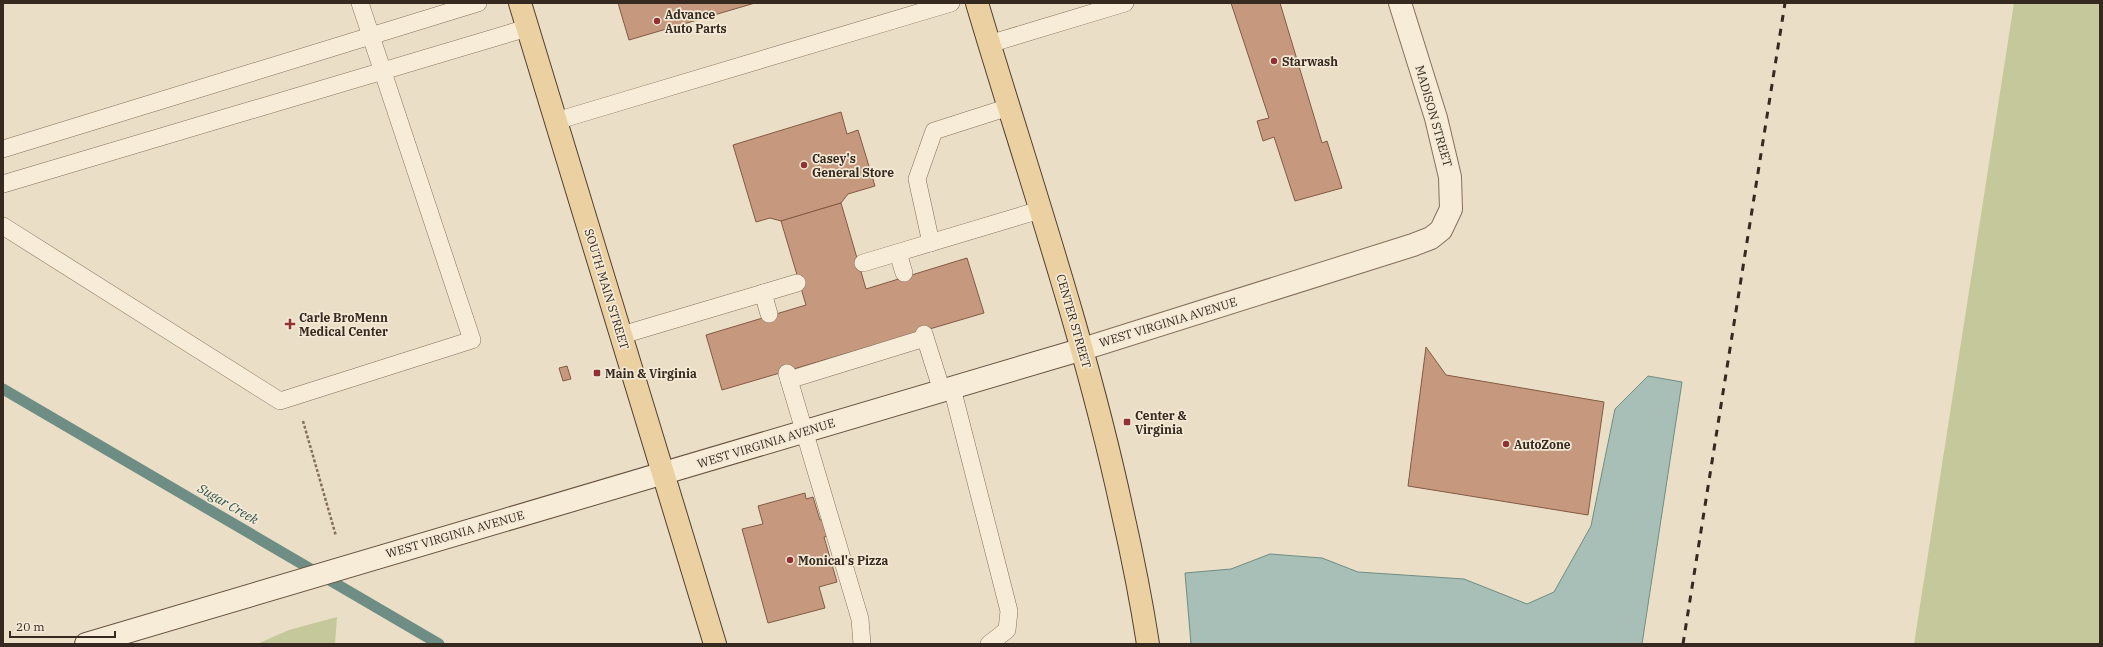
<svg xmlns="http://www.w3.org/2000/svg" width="2103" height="647" viewBox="0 0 2103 647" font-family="'IBM Plex Serif',serif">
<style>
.green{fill:#c5c89a}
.water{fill:#a7bfb7;stroke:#6e8d84}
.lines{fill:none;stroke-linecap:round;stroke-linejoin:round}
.stream{stroke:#6e8d84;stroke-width:11}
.building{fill:#c6997e;stroke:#825a44}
.lane-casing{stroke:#85705d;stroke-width:18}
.street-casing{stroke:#85705d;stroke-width:24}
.secondary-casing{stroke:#675240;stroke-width:24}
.primary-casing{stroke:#533f31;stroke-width:24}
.path{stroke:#85705d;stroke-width:2.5;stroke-dasharray:3 2;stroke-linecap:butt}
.lane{stroke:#f6ecd8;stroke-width:17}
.street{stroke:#f6ecd8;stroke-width:22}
.secondary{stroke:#f6ecd8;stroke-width:22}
.primary{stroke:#ebd1a1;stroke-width:22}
.rail{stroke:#362a20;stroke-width:3;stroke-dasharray:7 7;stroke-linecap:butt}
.poi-dot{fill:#903136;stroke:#f3e9d5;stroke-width:1.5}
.labels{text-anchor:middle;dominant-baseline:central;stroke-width:3.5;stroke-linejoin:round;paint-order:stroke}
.poi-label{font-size:12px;font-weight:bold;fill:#362a20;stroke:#f3e9d5;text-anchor:start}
.street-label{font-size:12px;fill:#362a20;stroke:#f3e9d5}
.water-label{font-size:13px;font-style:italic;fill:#305551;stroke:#f3e9d5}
</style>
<rect width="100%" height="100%" fill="#ebdec6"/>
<g class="green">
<path d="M 2014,3 L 2100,3 L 2100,644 L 1914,644 Z"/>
<path d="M 337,617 L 335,644 L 257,644 L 289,630 Z"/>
</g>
<path class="water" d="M 1648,376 L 1682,382 L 1642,644 L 1191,644 L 1185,573 L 1231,569 L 1270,554 L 1322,558 L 1358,572 L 1464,579 L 1527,604 L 1554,592 L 1591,526 L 1615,409 Z"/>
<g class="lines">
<path class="stream" d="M 3,389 L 439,644"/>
</g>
<g class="building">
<path d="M 618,3 L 755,3 L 629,40 Z"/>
<path d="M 1231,3 L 1280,3 L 1322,143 L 1327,141 L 1342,188 L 1295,201 L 1274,137 L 1263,141 L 1257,121 L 1269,118 Z"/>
<path d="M 841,112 L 847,134 L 858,130 L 875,186 L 848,194 L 841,203 L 781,221 L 770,218 L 756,222 L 733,145 Z"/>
<path d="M 841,203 L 866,289 L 967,258 L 984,313 L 722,390 L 706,335 L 806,305 L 781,221 Z"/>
<path d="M 1426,347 L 1446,375 L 1604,402 L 1588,515 L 1408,486 Z"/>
<path d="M 567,366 L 571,379 L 563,381 L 559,368 Z"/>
<path d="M 805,493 L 806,499 L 813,497 L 820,520 L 828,518 L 832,535 L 824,537 L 837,582 L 819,587 L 825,608 L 768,623 L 742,529 L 763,524 L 758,506 Z"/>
</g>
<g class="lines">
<g class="lane-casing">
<g id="lane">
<path d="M 989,44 L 1125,3"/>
<path d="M 556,121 L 951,3"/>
<path d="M 3,149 L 478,3"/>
<path d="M 3,184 L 527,28"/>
<path d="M 3,226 L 280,401 L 472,340 L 360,3"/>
<path d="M 931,243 L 917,179 L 934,131 L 1009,107"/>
<path d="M 898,253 L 904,273"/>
<path d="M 863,263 L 1040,210"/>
<path d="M 763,293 L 769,314"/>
<path d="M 924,334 L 942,391"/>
<path d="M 622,335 L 797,283"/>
<path d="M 787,373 L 860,619 L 862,644"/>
<path d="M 789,380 L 925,338"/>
<path d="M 952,388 L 1009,611 L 1007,630 L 989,644"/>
</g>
</g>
<g class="street-casing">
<path id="street" d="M 1083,349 L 1413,245 L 1431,238 L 1441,230 L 1451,209 L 1450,177 L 1436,118 L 1400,3"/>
</g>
<g class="secondary-casing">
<path id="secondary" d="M 86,644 L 1083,349"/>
</g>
<g class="primary-casing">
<g id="primary">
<path d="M 520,3 L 715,644"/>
<path d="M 977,3 C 1027,171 1085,338 1122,510 C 1132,554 1141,599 1148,644"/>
</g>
</g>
<path class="path" d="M 303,421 L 336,536"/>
<use href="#lane" class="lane"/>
<use href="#street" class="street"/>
<use href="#secondary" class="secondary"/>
<use href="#primary" class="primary"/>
<path class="rail" d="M 1683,644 L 1785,3"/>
</g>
<g class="poi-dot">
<circle cx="657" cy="21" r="4"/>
<circle cx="1274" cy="61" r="4"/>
<circle cx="804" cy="165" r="4"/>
<path d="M288 318h4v4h4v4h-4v4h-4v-4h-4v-4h4z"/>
<rect x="593" y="369" width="8" height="8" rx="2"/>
<rect x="1123" y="418" width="8" height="8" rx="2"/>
<circle cx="1506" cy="444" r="4"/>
<circle cx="790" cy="560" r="4"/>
</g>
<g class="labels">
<g class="poi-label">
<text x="665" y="14">Advance<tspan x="665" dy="14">Auto Parts</tspan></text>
<text x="1282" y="61">Starwash</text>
<text x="812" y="158">Casey's<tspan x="812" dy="14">General Store</tspan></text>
<text x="299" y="317">Carle BroMenn<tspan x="299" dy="14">Medical Center</tspan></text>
<text x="605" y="373">Main &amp; Virginia</text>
<text x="1135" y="415">Center &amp;<tspan x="1135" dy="14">Virginia</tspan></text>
<text x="1514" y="444">AutoZone</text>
<text x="798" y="560">Monical's Pizza</text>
</g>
<g class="street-label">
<text transform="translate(1434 116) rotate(74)">MADISON STREET</text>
<text transform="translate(607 289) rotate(73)">SOUTH MAIN STREET</text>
<text transform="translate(1074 321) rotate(74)">CENTER STREET</text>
<text transform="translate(1168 322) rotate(-17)">WEST VIRGINIA AVENUE</text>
<text transform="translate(766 443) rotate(-17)">WEST VIRGINIA AVENUE</text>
<text transform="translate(455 534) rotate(-16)">WEST VIRGINIA AVENUE</text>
</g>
<g class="water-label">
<text transform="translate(228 504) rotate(30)">Sugar Creek</text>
</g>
</g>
<rect width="2103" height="647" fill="none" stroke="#362a20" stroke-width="8"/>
<path d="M10 631v6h105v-6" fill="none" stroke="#362a20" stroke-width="2"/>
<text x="16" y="631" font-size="12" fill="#362a20" stroke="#f3e9d5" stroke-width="3" paint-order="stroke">20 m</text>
</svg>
